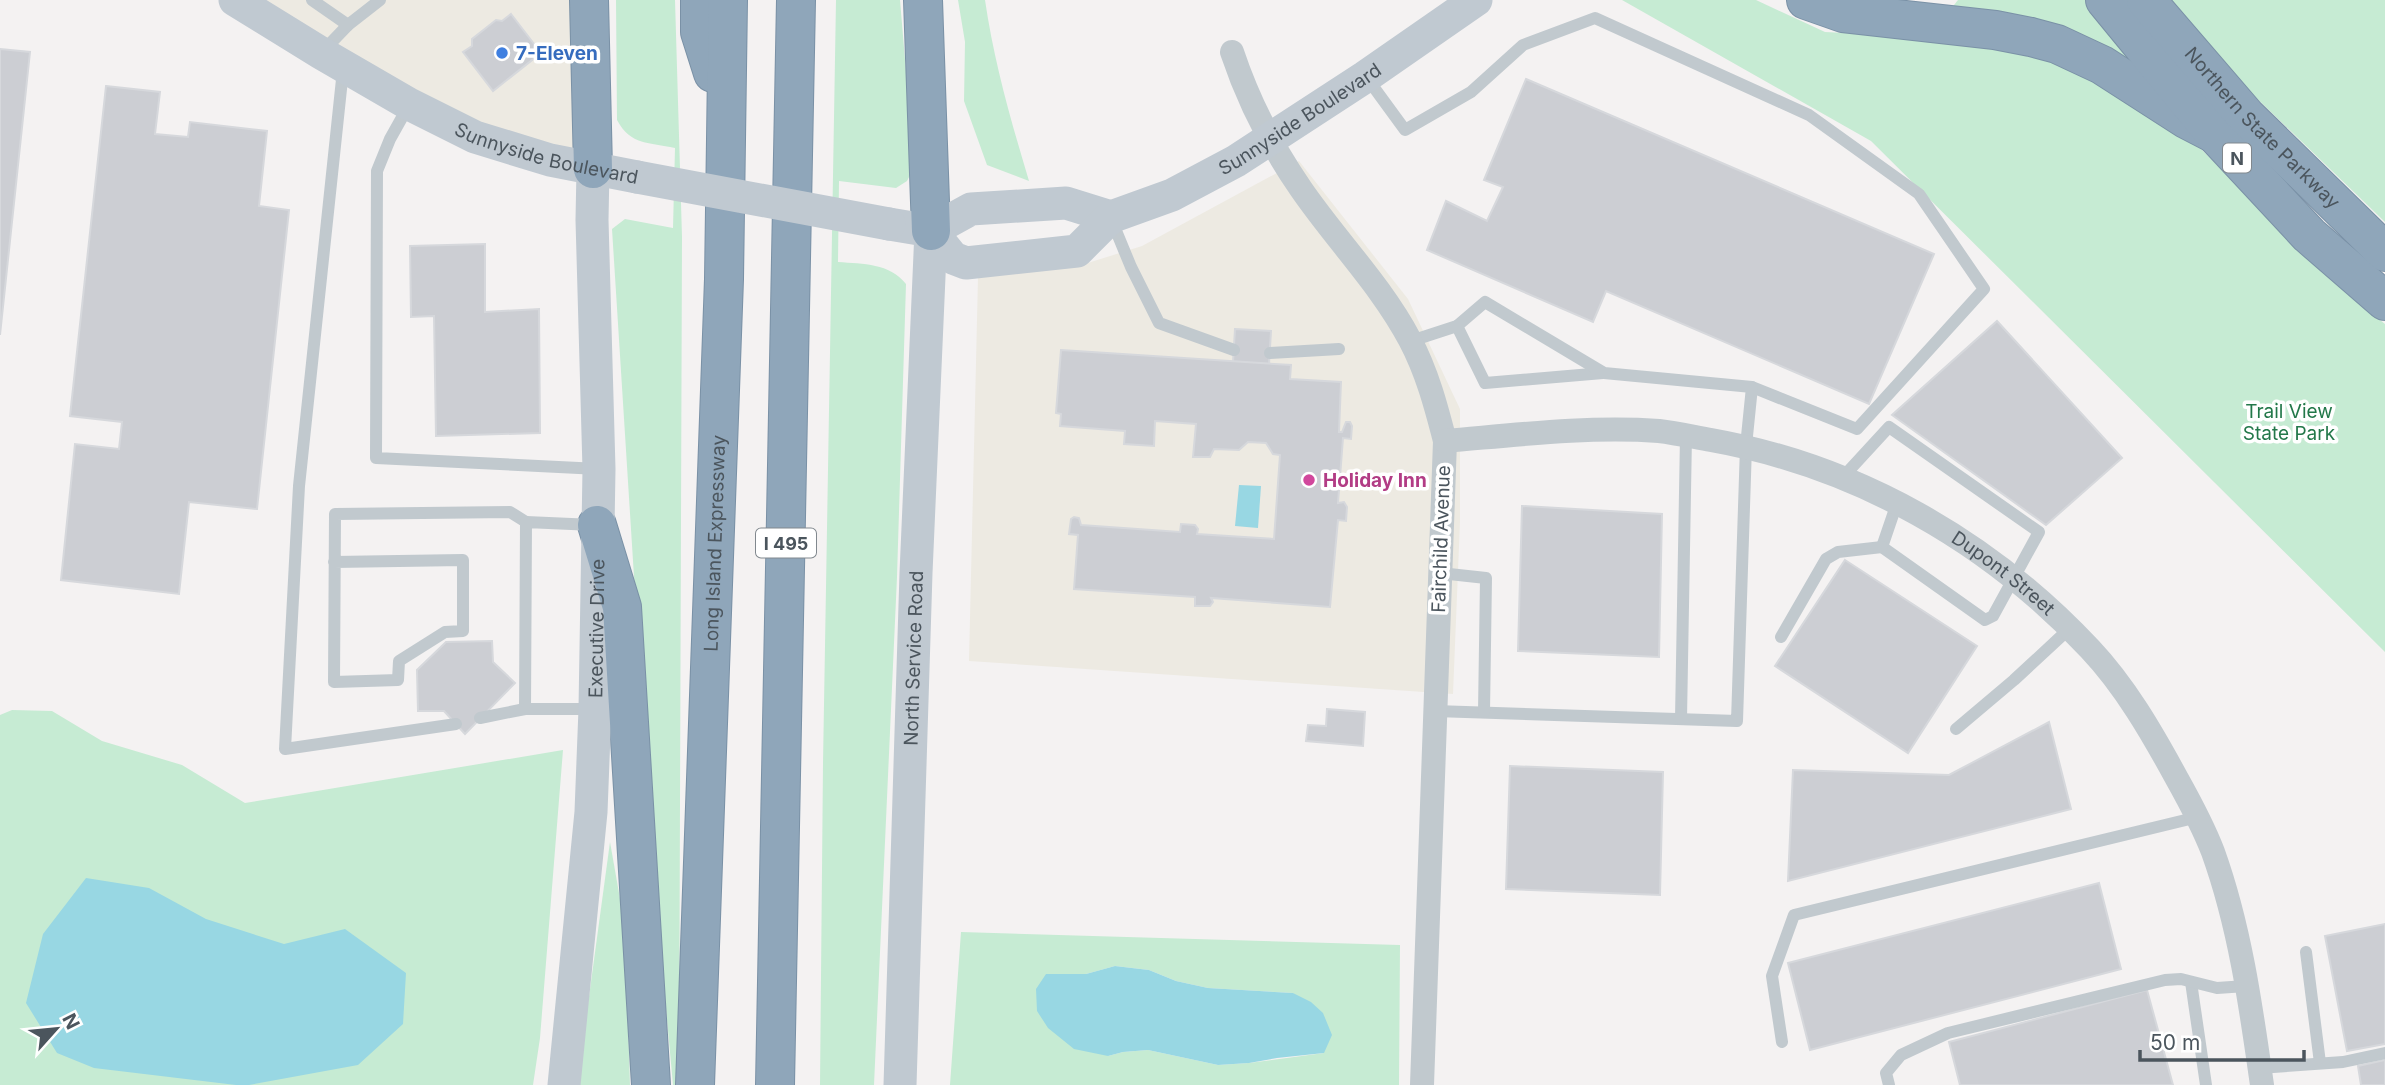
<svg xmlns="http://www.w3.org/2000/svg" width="2385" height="1085" viewBox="0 0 2385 1085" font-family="Inter,sans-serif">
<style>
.commercial{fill:#edeae2}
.green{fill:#c6ebd3;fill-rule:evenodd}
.water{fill:#98d7e3}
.building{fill:#ccced3;stroke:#d6d8dc;stroke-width:2}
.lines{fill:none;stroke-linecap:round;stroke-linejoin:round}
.motorway-casing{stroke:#7a91a6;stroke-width:40}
.service{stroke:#c1c9ce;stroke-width:12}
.minor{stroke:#c1c9ce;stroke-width:24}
.secondary{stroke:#c0c9d1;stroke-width:33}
.motorway{stroke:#8fa6ba;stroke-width:38}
.secondary-bridge{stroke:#c0c9d1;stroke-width:33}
.shop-dot{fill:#3f7fe0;stroke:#fff;stroke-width:2.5}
.hotel-dot{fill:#d1479c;stroke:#fff;stroke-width:2.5}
.labels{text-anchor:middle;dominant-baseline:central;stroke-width:7;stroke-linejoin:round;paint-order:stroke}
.shield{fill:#fff;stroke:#81888e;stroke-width:2}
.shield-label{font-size:18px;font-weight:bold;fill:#4b555d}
.shop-label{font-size:19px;font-weight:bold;fill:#366cbe;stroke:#fff;text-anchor:start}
.street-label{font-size:19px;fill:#4b555d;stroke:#fff}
.park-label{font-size:19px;fill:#23784a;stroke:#fff}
.hotel-label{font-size:19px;font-weight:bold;fill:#b23c85;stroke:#fff;text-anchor:start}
</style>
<rect width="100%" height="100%" fill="#f4f2f2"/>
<g class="commercial">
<path d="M 235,0 L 582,0 L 586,175 Z"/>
<path d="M 1299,161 L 1408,299 L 1460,409 L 1460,522 L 1453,694 L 969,661 L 978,277 L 1075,267 L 1142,246 Z"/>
</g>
<g class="green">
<path d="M 616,0 L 675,0 L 682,237 L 679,1085 L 673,1085 L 651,845 L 612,229 L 625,219 L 673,228 L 675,148 C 649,142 631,146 617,120 Z"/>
<path d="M 836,0 L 900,0 L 914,167 L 907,181 L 896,188 L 839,181 L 838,262 C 864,264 889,263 906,284 L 897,577 L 874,1085 L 820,1085 L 823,763 Z"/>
<path d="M 958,0 L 985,0 C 994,62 1011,121 1029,181 L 987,165 L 964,101 L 965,42 Z"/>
<path d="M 1622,0 L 1756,0 L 1825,32 L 2026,42 L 2191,139 L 2345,292 L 2385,324 L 2385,652 L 1871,141 Z"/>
<path d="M 1958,0 L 2090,0 L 2140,61 L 2138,76 L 1950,10 Z"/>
<path d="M 2171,0 L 2385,0 L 2385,222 L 2248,90 Z"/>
<path d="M 12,710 L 52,711 L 102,741 L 182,765 L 245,803 L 563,750 L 540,1038 L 533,1085 L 0,1085 L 0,715 Z"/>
<path d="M 610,842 L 625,927 L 630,1085 L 577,1085 Z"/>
<path d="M 961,932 L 1400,945 L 1399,1085 L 950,1085 ZM 1115,966 L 1149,970 L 1176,981 L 1208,988 L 1293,993 L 1324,1053 L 1249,1063 L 1218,1065 L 1148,1050 L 1123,1052 L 1108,1056 L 1046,974 L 1086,974 Z"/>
</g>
<g class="water">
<path d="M 1239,485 L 1261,486 L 1258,528 L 1235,526 Z"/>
<path d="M 86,878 L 149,888 L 206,919 L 284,944 L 345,929 L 406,973 L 403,1024 L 358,1065 L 249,1085 L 236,1085 L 94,1068 L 57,1053 L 26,1003 L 43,934 Z"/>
<path d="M 1115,966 L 1149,970 L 1176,981 L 1208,988 L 1293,993 L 1311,1002 L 1323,1013 L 1332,1035 L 1324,1053 L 1277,1058 L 1249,1063 L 1218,1065 L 1148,1050 L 1123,1052 L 1108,1056 L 1074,1049 L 1048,1028 L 1037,1011 L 1036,989 L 1046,974 L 1086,974 Z"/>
</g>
<g class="building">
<path d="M 511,14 L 541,53 L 493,91 L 463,52 L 472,46 L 472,39 L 496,20 L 502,21 Z"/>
<path d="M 0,49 L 30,52 L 0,335 Z"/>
<path d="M 1526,79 L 1934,254 L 1869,404 L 1606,291 L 1593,322 L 1427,250 L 1446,201 L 1487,221 L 1503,187 L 1484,180 Z"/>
<path d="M 106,86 L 160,92 L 155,134 L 188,137 L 190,122 L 267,131 L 259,206 L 289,210 L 257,509 L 189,502 L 179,594 L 61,580 L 75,444 L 119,449 L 122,422 L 70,416 Z"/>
<path d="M 485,244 L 485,312 L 539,309 L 540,433 L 436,436 L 434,316 L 411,317 L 410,246 Z"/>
<path d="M 1997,321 L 2122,458 L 2046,525 L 1892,415 Z"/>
<path d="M 1235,329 L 1271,331 L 1269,364 L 1233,362 Z"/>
<path d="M 1061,350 L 1291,365 L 1290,379 L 1341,382 L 1339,432 L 1342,432 L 1346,422 L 1350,422 L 1352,426 L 1351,439 L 1343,438 L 1338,503 L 1344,502 L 1347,507 L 1346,521 L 1338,520 L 1330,607 L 1211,598 L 1213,602 L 1210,606 L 1195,606 L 1195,597 L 1074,589 L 1078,535 L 1069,534 L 1071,519 L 1074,517 L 1079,518 L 1081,525 L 1180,532 L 1181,524 L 1195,525 L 1198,529 L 1197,534 L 1274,539 L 1280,455 L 1273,454 L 1266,443 L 1248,442 L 1239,450 L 1214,449 L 1210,457 L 1193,457 L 1196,424 L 1155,421 L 1154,446 L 1124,444 L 1125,431 L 1060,426 L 1061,414 L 1056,413 Z"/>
<path d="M 1522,506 L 1662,514 L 1659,657 L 1518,651 Z"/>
<path d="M 1845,560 L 1977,646 L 1908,753 L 1775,666 Z"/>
<path d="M 492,641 L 493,662 L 515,683 L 465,734 L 444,711 L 418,711 L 417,670 L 446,642 Z"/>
<path d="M 1327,709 L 1365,712 L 1363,746 L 1306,741 L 1308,725 L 1326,726 Z"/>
<path d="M 2049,722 L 2071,809 L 1788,881 L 1793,770 L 1949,775 Z"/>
<path d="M 1510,766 L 1663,772 L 1660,895 L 1506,889 Z"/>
<path d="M 2099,883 L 2121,969 L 1810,1050 L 1788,963 Z"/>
<path d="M 2385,924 L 2385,1044 L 2347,1051 L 2325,936 Z"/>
<path d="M 2147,990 L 2173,1085 L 1960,1085 L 1949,1042 Z"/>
<path d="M 2385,1060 L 2385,1085 L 2361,1085 L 2358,1066 Z"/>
</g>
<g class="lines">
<g class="motorway-casing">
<g id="motorway">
<path d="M 589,0 L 593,169"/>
<path d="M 700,0 L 700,32 L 713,73"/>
<path d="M 923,0 L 931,231"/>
<path d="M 1806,0 L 1843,13 L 1995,30 L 2031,37 L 2057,44 L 2102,65 L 2186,119 L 2215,134"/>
<path d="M 2105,0 L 2215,134 L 2309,235 L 2385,301"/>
<path id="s6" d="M 2146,0 L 2246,116 L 2385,252"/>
<path d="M 597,525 L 622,607 L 651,1085"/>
<path id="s7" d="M 695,1085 L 724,279 L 728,0"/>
<path d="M 775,1085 L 796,0"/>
</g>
</g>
<g class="service">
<path d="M 312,0 L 348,25"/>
<path d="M 323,51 L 348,25 L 380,0"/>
<path d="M 343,70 L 299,486 L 285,749 L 456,724"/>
<path d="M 1367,78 L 1405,130 L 1471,92 L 1523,45 L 1595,18 L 1809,115 L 1919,194 L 1984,289 L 1857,429 L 1752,387"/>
<path d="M 409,105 L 390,139 L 377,171 L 376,458 L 599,469"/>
<path d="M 1112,221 L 1131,267 L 1159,323 L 1234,350"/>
<path d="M 1457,326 L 1485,383 L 1603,373"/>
<path d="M 1411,341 L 1457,326 L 1485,302 L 1604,373 L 1752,387 L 1746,446 L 1737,721 L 1435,711"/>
<path d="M 1270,353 L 1339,349"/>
<path d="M 1843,477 L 1889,427 L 2039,532 L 1993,616 L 1985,620 L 1882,547 L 1897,503"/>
<path d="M 334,562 L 463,560 L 463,631 L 445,632 L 399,661 L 398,680 L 334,682 L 335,514 L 510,512 L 526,522"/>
<path d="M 1440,573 L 1486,578 L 1484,712"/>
<path d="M 1781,637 L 1826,559 L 1838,552 L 1882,547"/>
<path d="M 525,709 L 526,522 L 594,525"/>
<path d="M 480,718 L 525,709 L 595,709"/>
<path d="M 1681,719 L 1686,436"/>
<path d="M 1956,729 L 2014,680 L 2069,629"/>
<path d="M 2306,952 L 2320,1063"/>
<path d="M 2191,982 L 2206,1085"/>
<path d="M 1782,1042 L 1772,976 L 1794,915 L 2198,817"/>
<path d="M 2259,1068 L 2343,1062 L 2385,1053"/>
<path d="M 1889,1085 L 1886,1073 L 1901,1055 L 1948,1033 L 2165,980 L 2181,979 L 2217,988 L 2246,986"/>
</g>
<g class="minor">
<path d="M 1232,52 C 1248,100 1272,147 1301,189 C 1336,240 1381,285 1410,340 C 1427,372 1436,406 1445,441 L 1422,1085"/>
<path id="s1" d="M 1445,441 C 1516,435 1587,426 1659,431 C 1676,433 1694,437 1711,440 C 1857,466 1989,541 2090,649 C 2125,686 2152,733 2176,777 C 2190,802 2203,826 2213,852 C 2240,927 2251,1007 2262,1085"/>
</g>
<g class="secondary">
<path id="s2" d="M 235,0 L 321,53 L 409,104 L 475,137 L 550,160 L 637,177"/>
<path d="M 889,224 L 931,231 L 971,209 L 1066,203 L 1111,217"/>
<path id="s3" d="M 931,231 L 953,258 L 966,263 L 1077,251 L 1111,217 L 1172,195 L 1236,161 L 1365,77 L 1476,0"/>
<path id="s4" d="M 564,1085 L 591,812 L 595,709 L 599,469 L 592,220 L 593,169"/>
<path id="s5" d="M 900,1085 L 916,573 L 931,231"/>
</g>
<use href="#motorway" class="motorway"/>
<path class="secondary-bridge" d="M 637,177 L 889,224"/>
</g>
<circle class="shop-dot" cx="502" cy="53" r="7"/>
<circle class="hotel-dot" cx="1309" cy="480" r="7"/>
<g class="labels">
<g class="shield">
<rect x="2223" y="143.5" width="28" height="29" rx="5"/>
<rect x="756" y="528.5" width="60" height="29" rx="5"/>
</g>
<g class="shield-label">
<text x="2237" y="158">N</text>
<text x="786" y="543">I 495</text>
</g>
<g class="shop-label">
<text x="516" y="53">7-Eleven</text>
</g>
<g class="street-label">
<text stroke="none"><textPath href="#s3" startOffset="422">Sunnyside Boulevard</textPath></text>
<text stroke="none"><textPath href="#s6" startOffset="173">Northern State Parkway</textPath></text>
<text stroke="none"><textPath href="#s2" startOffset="350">Sunnyside Boulevard</textPath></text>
<text transform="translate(1441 539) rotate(-88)">Fairchild Avenue</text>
<text stroke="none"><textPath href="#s7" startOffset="542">Long Island Expressway</textPath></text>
<text stroke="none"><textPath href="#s1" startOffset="592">Dupont Street</textPath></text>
<text stroke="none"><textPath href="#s4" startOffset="458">Executive Drive</textPath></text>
<text stroke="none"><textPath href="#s5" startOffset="427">North Service Road</textPath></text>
</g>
<g class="park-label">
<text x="2289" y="411">Trail View<tspan x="2289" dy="22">State Park</tspan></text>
</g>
<g class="hotel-label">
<text x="1323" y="480">Holiday Inn</text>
</g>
</g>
<g transform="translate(56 1029) rotate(63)" stroke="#ffffff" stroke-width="5" paint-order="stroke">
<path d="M0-5L12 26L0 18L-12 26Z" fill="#4b555d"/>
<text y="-10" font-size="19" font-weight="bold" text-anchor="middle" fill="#4b555d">N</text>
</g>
<path d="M2140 1050v10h164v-10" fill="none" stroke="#4b555d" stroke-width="3.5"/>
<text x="2150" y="1050" font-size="21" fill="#4b555d" stroke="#ffffff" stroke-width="5" paint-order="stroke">50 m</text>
</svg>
